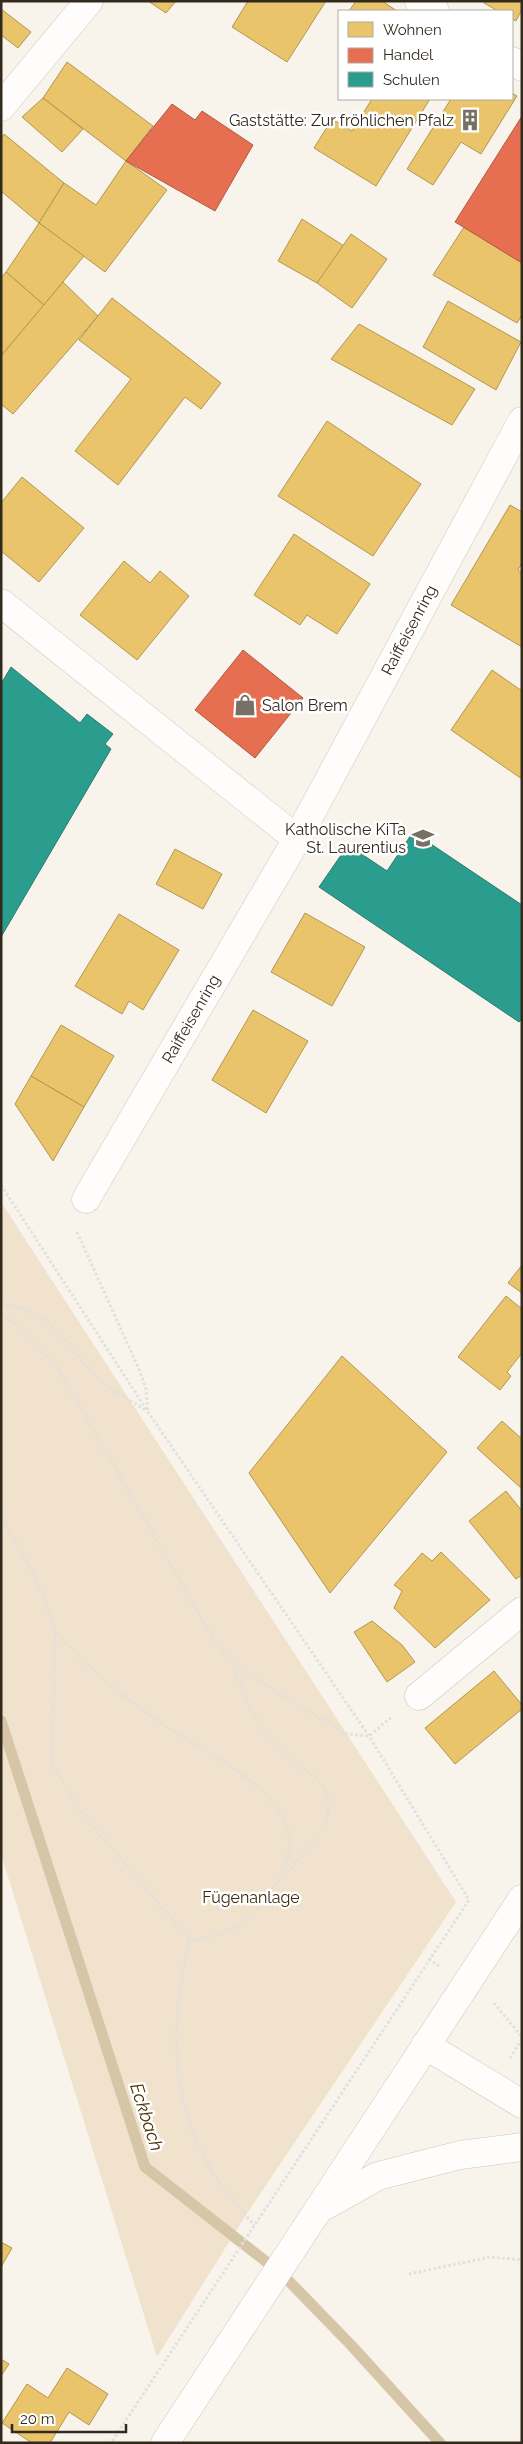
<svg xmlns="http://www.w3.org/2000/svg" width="523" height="2444" viewBox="0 0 523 2444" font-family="Raleway,sans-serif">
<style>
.green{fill:#f0e2cc}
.homes{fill:#e9c46a;stroke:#b29653}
.shops{fill:#e76f51;stroke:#b15a41}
.schools{fill:#2a9d8f;stroke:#2c7a6d}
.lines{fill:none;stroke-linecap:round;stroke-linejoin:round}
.stream{stroke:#d7c5a8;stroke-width:11}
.minor-casing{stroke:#cdc7bd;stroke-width:29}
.secondary-casing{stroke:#cdc7bd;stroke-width:29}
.path{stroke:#e1e0dd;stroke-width:3;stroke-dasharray:2.5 2.5;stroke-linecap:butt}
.minor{stroke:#fefdfc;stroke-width:28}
.secondary{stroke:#fefdfc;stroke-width:28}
.labels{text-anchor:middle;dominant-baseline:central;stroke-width:5;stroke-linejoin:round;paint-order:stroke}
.poi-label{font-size:16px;fill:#322a1d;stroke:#fff;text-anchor:end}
.street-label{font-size:16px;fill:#322a1d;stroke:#fff}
.park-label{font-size:16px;fill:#3c2b0a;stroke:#fff}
.water-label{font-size:18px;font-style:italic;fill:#493100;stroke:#fff}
</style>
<rect width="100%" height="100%" fill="#f8f4ec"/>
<path class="green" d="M 1,1202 L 456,1902 L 248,2212 L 157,2357 L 1,1854 Z"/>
<g class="homes">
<path d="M 148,1 L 176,1 L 166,13 Z"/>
<path d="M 248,1 L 326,1 L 287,62 L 232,27 Z"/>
<path d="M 356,1 L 382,1 L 397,11 L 349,11 Z"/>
<path d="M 485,1 L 522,1 L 522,9 L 516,21 L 512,19 L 512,11 L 498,11 L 484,3 Z"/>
<path d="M 1,9 L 31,32 L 18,48 L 1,35 Z"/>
<path d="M 67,62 L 153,126 L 126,161 L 43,98 Z"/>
<path d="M 512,93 L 517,96 L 481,154 L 461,142 L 433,185 L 407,169 L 451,99 L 512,99 Z"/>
<path d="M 43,98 L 83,129 L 62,152 L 22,117 Z"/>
<path d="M 372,99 L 430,99 L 376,186 L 314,148 L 332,119 L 352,131 Z"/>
<path d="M 4,134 L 64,183 L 39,223 L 1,191 L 1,138 Z"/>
<path d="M 126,161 L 167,190 L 105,272 L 39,223 L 64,183 L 96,205 Z"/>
<path d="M 302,219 L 344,246 L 317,283 L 278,261 Z"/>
<path d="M 39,223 L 84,256 L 44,305 L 6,272 Z"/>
<path d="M 464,227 L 522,263 L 522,315 L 517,323 L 433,275 Z"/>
<path d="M 351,234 L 387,259 L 352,308 L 317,283 Z"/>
<path d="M 6,272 L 44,305 L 1,356 L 1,278 Z"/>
<path d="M 63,282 L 98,316 L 13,414 L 1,404 L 1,356 Z"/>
<path d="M 112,298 L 221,383 L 201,409 L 185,397 L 118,485 L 75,451 L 131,379 L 79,340 Z"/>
<path d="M 448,301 L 521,342 L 496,390 L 423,347 Z"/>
<path d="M 359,324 L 475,389 L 452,425 L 331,359 Z"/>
<path d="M 327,421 L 421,484 L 373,556 L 278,496 Z"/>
<path d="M 22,477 L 84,528 L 39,582 L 1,551 L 1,503 Z"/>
<path d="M 510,505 L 522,512 L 522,563 L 518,570 L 522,573 L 522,647 L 451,605 Z"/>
<path d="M 294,534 L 370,584 L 337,634 L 307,615 L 300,625 L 254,595 Z"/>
<path d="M 124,561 L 150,583 L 160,571 L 189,596 L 137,660 L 80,615 Z"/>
<path d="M 492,670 L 522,691 L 522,779 L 451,730 Z"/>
<path d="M 175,849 L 222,874 L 203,909 L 156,884 Z"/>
<path d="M 305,913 L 365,947 L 332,1006 L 271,972 Z"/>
<path d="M 119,914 L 179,950 L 143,1010 L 129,1001 L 122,1014 L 75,986 Z"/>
<path d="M 253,1010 L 308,1041 L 266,1113 L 212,1080 Z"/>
<path d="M 61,1025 L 114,1056 L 84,1107 L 31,1076 Z"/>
<path d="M 31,1076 L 84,1107 L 53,1161 L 15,1104 Z"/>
<path d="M 522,1265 L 522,1293 L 508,1283 Z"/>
<path d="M 506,1296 L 522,1309 L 522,1353 L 507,1372 L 511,1376 L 500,1390 L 458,1357 Z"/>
<path d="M 342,1356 L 447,1452 L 330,1593 L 249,1473 Z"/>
<path d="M 502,1421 L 522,1439 L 522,1489 L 477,1448 Z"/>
<path d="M 506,1491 L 522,1511 L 522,1575 L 516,1579 L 469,1521 Z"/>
<path d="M 441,1552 L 490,1600 L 435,1648 L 394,1608 L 402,1591 L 394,1585 L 422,1553 L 432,1561 Z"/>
<path d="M 372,1621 L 402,1645 L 415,1662 L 387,1682 L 354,1632 Z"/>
<path d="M 494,1671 L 522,1705 L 522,1709 L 455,1764 L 425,1728 Z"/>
<path d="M 1,2242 L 12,2248 L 1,2267 Z"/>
<path d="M 1,2359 L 9,2364 L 1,2376 Z"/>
<path d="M 67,2368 L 108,2394 L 89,2425 L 69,2412 L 50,2443 L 32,2443 L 2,2423 L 27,2384 L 48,2398 Z"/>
</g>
<g class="shops">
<path d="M 172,104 L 195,120 L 202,111 L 253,145 L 215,211 L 126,161 Z"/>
<path d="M 522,116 L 522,263 L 455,222 Z"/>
<path d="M 243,650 L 303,698 L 255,758 L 195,710 Z"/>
</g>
<g class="schools">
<path d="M 11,667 L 80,723 L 87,714 L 113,734 L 105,744 L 111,749 L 1,937 L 1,684 Z"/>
<path d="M 413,832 L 522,905 L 522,1019 L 519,1022 L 319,887 L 348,845 L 387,871 Z"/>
</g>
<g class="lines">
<path class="stream" d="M 1,1721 L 145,2167 L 282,2274 L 351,2345 L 440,2443"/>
<g class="minor-casing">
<g id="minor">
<path d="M 419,1 L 435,11"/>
<path d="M 512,61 L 522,67"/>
<path d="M 1,107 L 89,1"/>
<path d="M 1,603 L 297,839"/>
<path d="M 86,1199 L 297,839 L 522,421"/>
<path d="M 419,1696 L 522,1611"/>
</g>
</g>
<g class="secondary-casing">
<g id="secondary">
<path d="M 425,2045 L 522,2104"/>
<path d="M 319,2209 L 378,2176 L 460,2155 L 522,2147"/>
<path d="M 165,2443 L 522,1899"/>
</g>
</g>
<g class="path">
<path d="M 1,1185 L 148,1412 L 369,1736 L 469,1900 L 111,2443"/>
<path d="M 77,1232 L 139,1369 L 146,1389 L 148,1411"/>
<path d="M 1,1305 C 54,1308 66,1348 100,1380 C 113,1392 131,1400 145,1410"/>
<path d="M 1,1315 L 14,1322 L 58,1368 L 214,1640 L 234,1666 L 347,1734 L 369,1736 L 393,1716"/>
<path d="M 1,1517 L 29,1565 L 43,1595 L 55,1632 L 52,1764 L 79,1810 L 190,1940 C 170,2020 168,2097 212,2171 C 223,2190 240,2208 254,2225"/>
<path d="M 55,1632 C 80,1658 104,1682 134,1703 C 147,1713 160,1723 174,1731 C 208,1754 272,1784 286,1825 C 294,1850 286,1872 271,1892 C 248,1924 229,1936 190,1940"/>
<path d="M 234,1667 C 244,1694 253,1723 274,1744 C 285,1756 298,1763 310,1773 C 353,1807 311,1846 285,1874"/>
<path d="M 429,1959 L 439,1966"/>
<path d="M 494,2003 L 522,2037"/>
<path d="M 510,2058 L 522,2039"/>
<path d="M 409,2274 L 490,2257 L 522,2260"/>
</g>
<use href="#minor" class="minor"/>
<use href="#secondary" class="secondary"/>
</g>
<defs>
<g id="building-bare" transform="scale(1.725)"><path d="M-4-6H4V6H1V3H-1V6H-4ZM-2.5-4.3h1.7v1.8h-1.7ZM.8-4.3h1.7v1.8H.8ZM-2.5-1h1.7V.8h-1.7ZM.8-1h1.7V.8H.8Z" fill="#777165" stroke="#fff" stroke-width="2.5" paint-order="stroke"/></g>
<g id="shop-bare" transform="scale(1.725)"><path d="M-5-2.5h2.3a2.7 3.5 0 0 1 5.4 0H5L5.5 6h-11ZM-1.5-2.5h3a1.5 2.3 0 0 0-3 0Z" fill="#777165" stroke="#fff" stroke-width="2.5" paint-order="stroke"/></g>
<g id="school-bare" transform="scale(1.725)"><path d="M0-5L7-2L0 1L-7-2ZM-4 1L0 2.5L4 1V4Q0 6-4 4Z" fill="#777165" stroke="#fff" stroke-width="2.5" paint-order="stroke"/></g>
</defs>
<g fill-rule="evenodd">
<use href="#building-bare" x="470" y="120"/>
<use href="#shop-bare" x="245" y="705"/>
<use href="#school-bare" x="423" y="838"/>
</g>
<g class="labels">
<g class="poi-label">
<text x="454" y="120">Gaststätte: Zur fröhlichen Pfalz</text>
<text x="262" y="705" text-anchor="start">Salon Brem</text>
<text x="406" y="829">Katholische KiTa<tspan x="406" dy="18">St. Laurentius</tspan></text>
</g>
<g class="street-label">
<text transform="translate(409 630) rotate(-62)">Raiffeisenring</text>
<text transform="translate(191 1019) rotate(-60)">Raiffeisenring</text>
</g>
<g class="park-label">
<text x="251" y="1897">Fügenanlage</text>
</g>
<g class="water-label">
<text transform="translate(147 2117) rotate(72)">Eckbach</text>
</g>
</g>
<rect width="523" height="2444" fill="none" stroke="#322a1d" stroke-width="5"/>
<rect x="338" y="10" width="175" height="90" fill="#ffffff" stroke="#adaaa5"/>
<rect x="348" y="22" width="25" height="15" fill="#e9c46a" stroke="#adaaa5"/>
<text x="383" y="35" font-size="15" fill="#322a1d">Wohnen</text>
<rect x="348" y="48" width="25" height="15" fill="#e76f51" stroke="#adaaa5"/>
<text x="383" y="60" font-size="15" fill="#322a1d">Handel</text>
<rect x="348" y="72" width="25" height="15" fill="#2a9d8f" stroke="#adaaa5"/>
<text x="383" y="85" font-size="15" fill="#322a1d">Schulen</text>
<path d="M12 2424v8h114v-8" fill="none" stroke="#322a1d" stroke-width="2.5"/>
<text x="20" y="2424" font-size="15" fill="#322a1d" stroke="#ffffff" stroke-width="4" paint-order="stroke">20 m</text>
</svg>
